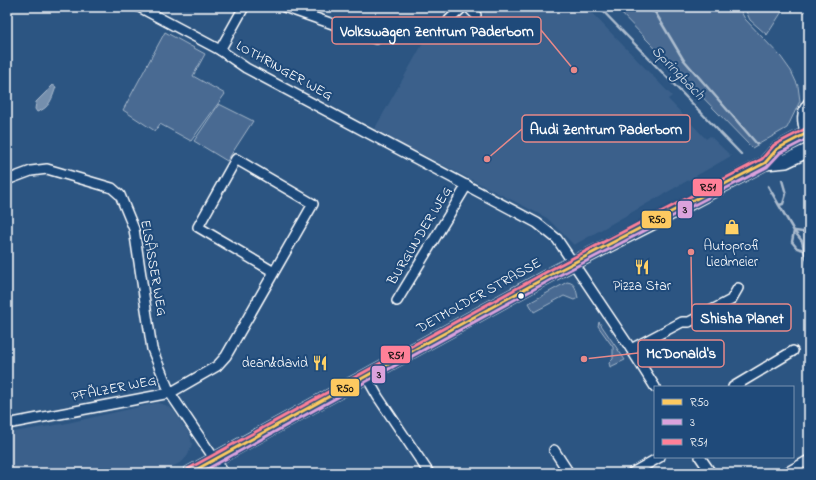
<svg xmlns="http://www.w3.org/2000/svg" width="816" height="480" viewBox="0 0 816 480" font-family="'Indie Flower',sans-serif">
<style>
.built{fill:#3b618b}
.green{fill:#486b92;stroke:#a4b5c8}
.water{fill:#748fad;stroke:#acbcce}
.lines{fill:none;stroke-linecap:round;stroke-linejoin:round}
.stream{stroke:#acbcce;stroke-width:2.5}
.street-casing{stroke:#fff;stroke-width:12}
.secondary-casing{stroke:#fff;stroke-width:16}
.street{stroke:#1f4a7a;stroke-width:9}
.secondary{stroke:#1f4a7a;stroke-width:13}
.bus-1-casing{stroke:#1f4a7a;stroke-width:6}
.bus-2-casing{stroke:#1f4a7a;stroke-width:6}
.bus-3-casing{stroke:#1f4a7a;stroke-width:6}
.bus-1{stroke:#fdc960;stroke-width:3}
.bus-2{stroke:#dba2dc;stroke-width:3}
.bus-3{stroke:#ff8098;stroke-width:3}
.bus-dot{fill:#fff;stroke:#1f4a7a;stroke-width:1.5}
.labels{text-anchor:middle;dominant-baseline:central;stroke-width:4;stroke-linejoin:round;paint-order:stroke}
.street-label{font-size:14px;fill:#fff;stroke:#1f4a7a}
.poi-label{font-size:14px;fill:#fff;stroke:#1f4a7a}
.water-label{font-size:15px;font-style:italic;fill:#d5dde6;stroke:#1f4a7a}
.leader{fill:none;stroke:#e88989;stroke-width:1.5}
.callout-dot{fill:#e88989;stroke:#1f4a7a;stroke-width:1.5}
.callout{fill:#1f4a7a;stroke:#e88989;stroke-width:1.5}
.callout-label{font-size:15px;text-anchor:middle;font-weight:bold;fill:#fff}
.line-badge{stroke:#1f4a7a;stroke-width:1.5}
.pale-badge-label{font-size:11px;text-anchor:middle;font-weight:bold;fill:#111}
</style>
<rect width="100%" height="100%" fill="#2c5582"/>
<filter id="ink" filterUnits="userSpaceOnUse"><feTurbulence type="fractalNoise" baseFrequency=".025" numOctaves="2"/><feDisplacementMap in="SourceGraphic" scale="8" xChannelSelector="R" yChannelSelector="G"/><feConvolveMatrix kernelMatrix="1 2 1 2 8 2 1 2 1" color-interpolation-filters="sRGB"/></filter>
<g filter="url(#ink)">
<g class="built">
<path d="M 491,7 L 586,7 L 672,96 L 668,99 L 706,139 L 710,136 L 731,156 L 574,245 L 547,218 L 374,130 L 435,22 L 463,33 L 474,24 Z"/>
<path d="M 157,403 L 165,405 L 173,410 L 190,435 L 192,444 L 188,455 L 183,461 L 161,473 L 7,473 L 7,433 L 63,424 Z"/>
</g>
<g class="green">
<path d="M 615,7 L 741,7 L 740,10 L 745,19 L 781,57 L 791,71 L 798,86 L 800,101 L 787,128 L 752,148 Z"/>
<path d="M 744,7 L 781,7 L 783,10 L 767,35 L 750,20 Z"/>
<path d="M 165,32 L 205,54 L 193,76 L 225,94 L 191,141 L 160,124 L 155,131 L 123,110 Z"/>
<path d="M 219,104 L 253,121 L 227,161 L 194,141 Z"/>
<path d="M 567,282 C 576,283 576,290 578,298 L 574,300 L 564,296 L 534,312 L 529,303 Z"/>
<path d="M 599,322 L 625,360 L 610,367 L 609,363 L 613,359 L 613,347 L 598,326 Z"/>
</g>
<path class="water" d="M 53,85 L 56,87 C 52,98 50,108 37,112 L 35,109 L 36,102 Z"/>
<g class="lines">
<g class="stream">
<path d="M 599,7 L 741,154"/>
<path d="M 638,7 L 655,12 L 683,59 L 757,144"/>
<path d="M 768,186 L 794,231 L 792,242 L 797,248 L 804,250 L 809,267"/>
<path d="M 779,205 L 783,204 L 786,194 L 782,180"/>
<path d="M 794,231 L 802,241 L 804,250"/>
<path d="M 795,231 L 803,232"/>
</g>
<g class="street-casing">
<g id="street">
<path d="M 139,7 L 220,50 L 246,68 L 537,223 L 557,239 L 631,349 L 655,387"/>
<path d="M 284,7 L 376,39"/>
<path d="M 468,7 L 476,15"/>
<path d="M 449,20 L 463,7"/>
<path d="M 220,50 L 244,7"/>
<path d="M 806,134 C 802,123 800,112 809,102"/>
<path d="M 7,180 L 31,171 L 47,169 L 112,188 L 120,195 L 134,229 L 152,349 L 170,393 L 217,366 L 226,356 L 313,204 L 236,159 L 198,227 L 274,272"/>
<path d="M 397,301 L 467,185"/>
<path d="M 631,349 L 682,322 L 689,322 L 731,300 L 738,288"/>
<path d="M 366,376 L 378,397 L 429,473"/>
<path d="M 733,387 L 793,351"/>
<path d="M 7,424 L 170,393 L 224,473"/>
<path d="M 554,450 L 569,473"/>
<path d="M 700,457 L 711,473"/>
<path d="M 632,473 L 660,457"/>
<path d="M 786,473 L 809,460"/>
</g>
</g>
<g class="secondary-casing">
<g id="secondary">
<path d="M 765,163 L 786,161 L 809,150"/>
<path d="M 190,473 L 552,274 L 650,224 L 765,163 L 777,149 L 809,132"/>
</g>
</g>
<use href="#street" class="street"/>
<use href="#secondary" class="secondary"/>
<g class="bus-1-casing">
<path id="bus-1" d="M 190,473 L 552,274 L 765,163 L 777,149 L 809,132"/>
</g>
<g class="bus-2-casing">
<path id="bus-2" d="M 200,473 L 554,278 L 767,167 L 780,153 L 809,138"/>
</g>
<g class="bus-3-casing">
<path id="bus-3" d="M 188,469 L 550,270 L 762,159 L 774,145 L 807,128"/>
</g>
<use href="#bus-1" class="bus-1"/>
<use href="#bus-2" class="bus-2"/>
<use href="#bus-3" class="bus-3"/>
</g>
</g>
<defs>
<g id="shop-bare" transform="scale(1.2)"><path d="M-5-2.5h2.3a2.7 3.5 0 0 1 5.4 0H5L5.5 6h-11ZM-1.5-2.5h3a1.5 2.3 0 0 0-3 0Z" fill="#ffd166" stroke="#1f4a7a" stroke-width="2.5" paint-order="stroke"/></g>
<g id="restaurant-bare" transform="scale(1.2)"><path d="M-5-6h1v4h1v-4h1v4h1v-4h1v5L-1.5 .5V6h-2V.5L-5-1ZM5-6V6H3V1.5H1.5Q1.5-4 5-6Z" fill="#ffd166" stroke="#1f4a7a" stroke-width="2.5" paint-order="stroke"/></g>
</defs>
<g fill-rule="evenodd">
<use href="#shop-bare" x="732" y="227"/>
<use href="#restaurant-bare" x="642" y="267"/>
<use href="#restaurant-bare" x="320" y="363"/>
</g>
<circle class="bus-dot" cx="521" cy="296" r="3.5"/>
<g class="labels">
<g class="street-label">
<text transform="translate(284 71) rotate(29)">LOTHRINGER WEG</text>
<text transform="translate(420 236) rotate(-59)">BURGUNDER WEG</text>
<text transform="translate(153 268) rotate(80)">ELSÄSSER WEG</text>
<text transform="translate(479 296) rotate(-29)">DETMOLDER STRASSE</text>
<text transform="translate(114 389) rotate(-11)">PFÄLZER WEG</text>
</g>
<g class="poi-label">
<text x="732" y="246">Autoprofi<tspan x="732" dy="16">Liedmeier</tspan></text>
<text x="642" y="286">Pizza Star</text>
<text x="308" y="363" text-anchor="end">dean&amp;david</text>
</g>
<g class="water-label">
<text transform="translate(678 73) rotate(46)">Springbach</text>
</g>
</g>
<path class="leader" d="M574 70L541 30M487 159L522 129M691 252L692 318M584 359L638 353"/>
<g class="callout-dot">
<circle cx="574" cy="70" r="4"/>
<circle cx="487" cy="159" r="4"/>
<circle cx="691" cy="252" r="4"/>
<circle cx="584" cy="359" r="4"/>
</g>
<g class="callout">
<rect x="332" y="17" width="209" height="27" rx="4"/>
<rect x="522" y="115" width="168" height="27" rx="4"/>
<rect x="692" y="304" width="99" height="27" rx="4"/>
<rect x="638" y="340" width="86" height="27" rx="4"/>
</g>
<g class="callout-label">
<text x="437" y="36">Volkswagen Zentrum Paderborn</text>
<text x="606" y="134">Audi Zentrum Paderborn</text>
<text x="742" y="323">Shisha Planet</text>
<text x="681" y="358">McDonald's</text>
</g>
<g class="line-badge">
<rect x="692" y="178" width="31" height="19" rx="4" fill="#ff8098"/>
<rect x="677" y="200" width="16" height="19" rx="4" fill="#dba2dc"/>
<rect x="641" y="210" width="31" height="19" rx="4" fill="#fdc960"/>
<rect x="380" y="345" width="31" height="19" rx="4" fill="#ff8098"/>
<rect x="371" y="365" width="15" height="19" rx="4" fill="#dba2dc"/>
<rect x="330" y="378" width="30" height="19" rx="4" fill="#fdc960"/>
</g>
<g class="pale-badge-label">
<text x="708" y="191">R51</text>
<text x="685" y="213">3</text>
<text x="657" y="223">R50</text>
<text x="396" y="359">R51</text>
<text x="379" y="378">3</text>
<text x="345" y="392">R50</text>
</g>
<rect width="816" height="480" fill="none" stroke="#1f4a7a" stroke-width="24"/>
<rect x="12" y="12" width="792" height="456" fill="none" stroke="#fff" stroke-width="1.5" filter="url(#ink)"/>
<rect x="654" y="386" width="140" height="72" fill="#1f4a7a" stroke="#7992af"/>
<rect x="662" y="399" width="20" height="6" fill="#fdc960" stroke="#7992af"/>
<text x="690" y="406" font-size="12" fill="#ffffff">R50</text>
<rect x="662" y="419" width="20" height="6" fill="#dba2dc" stroke="#7992af"/>
<text x="690" y="426" font-size="12" fill="#ffffff">3</text>
<rect x="662" y="439" width="20" height="6" fill="#ff8098" stroke="#7992af"/>
<text x="690" y="446" font-size="12" fill="#ffffff">R51</text>
</svg>
